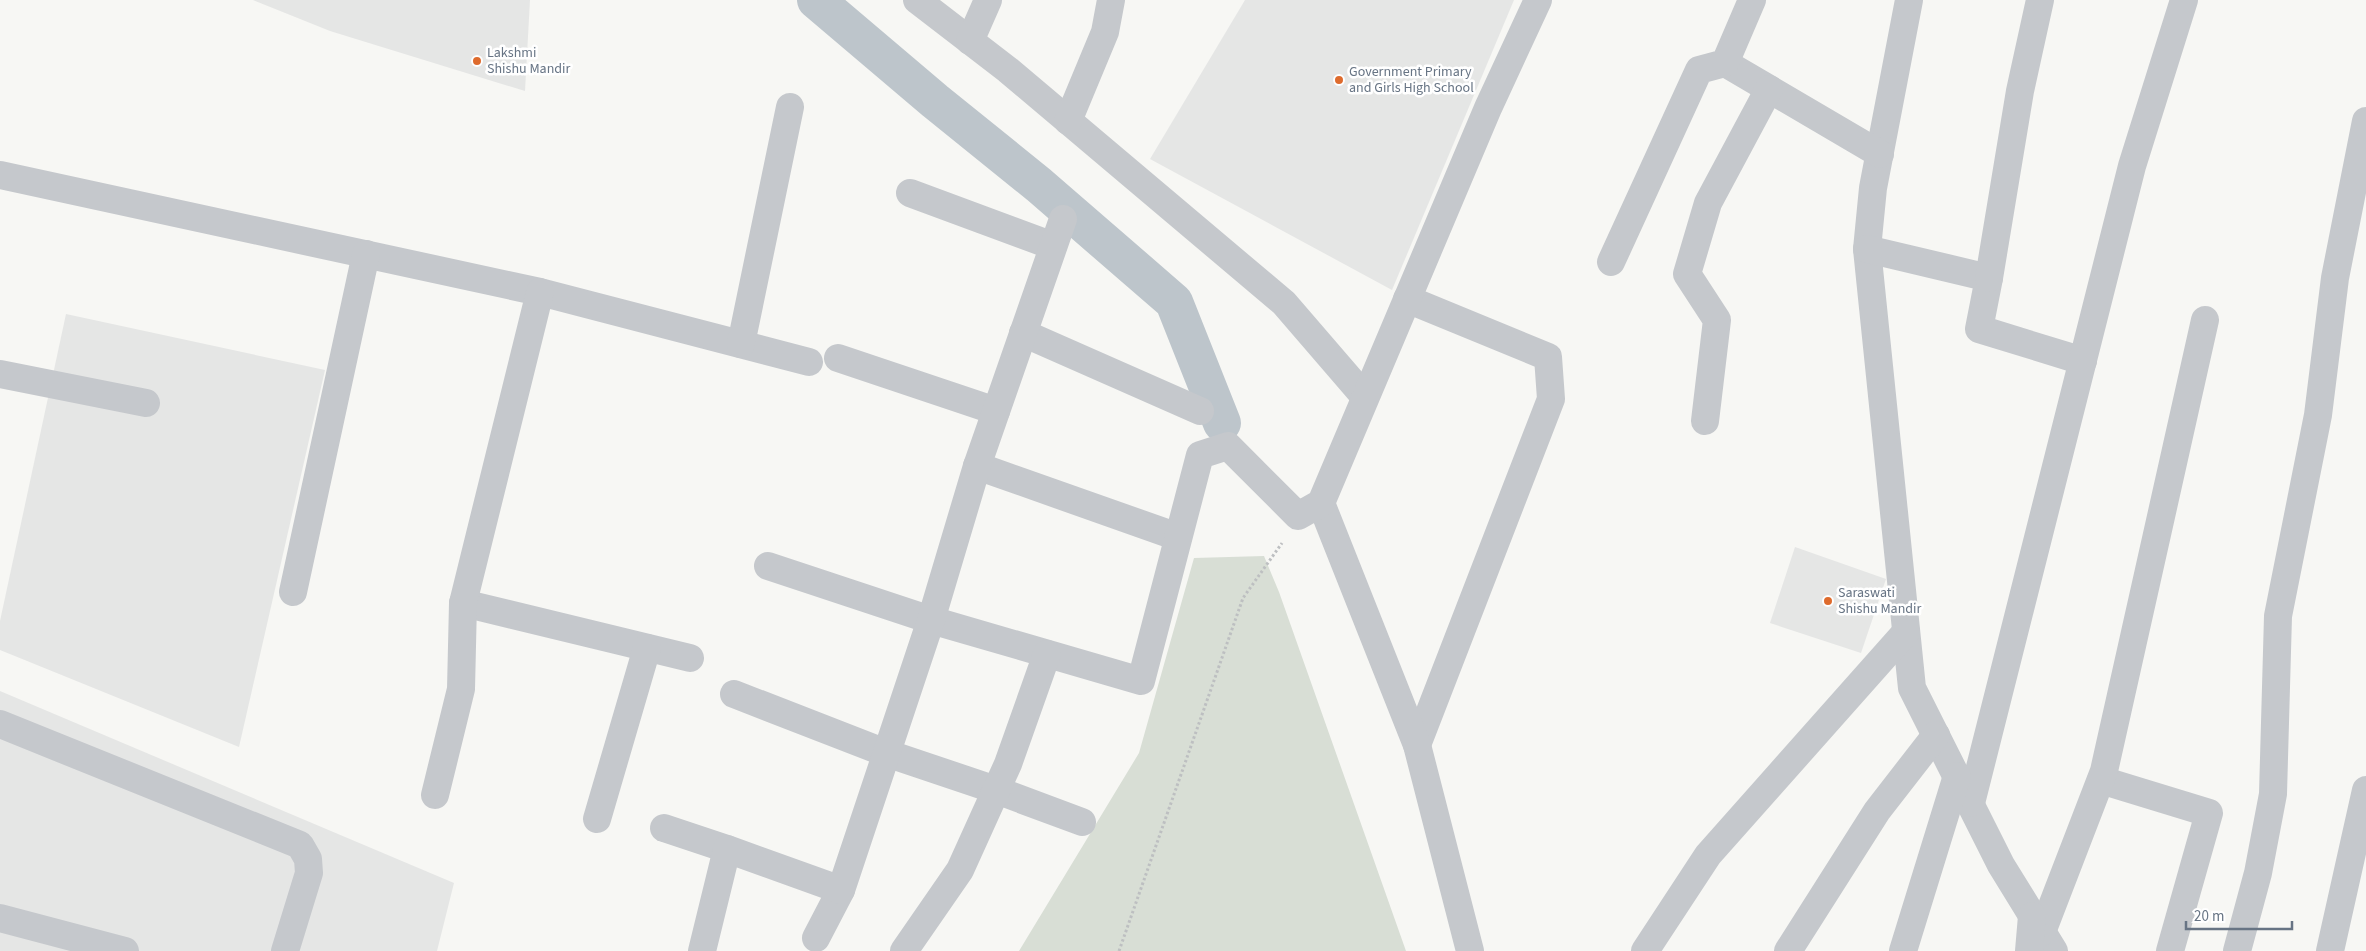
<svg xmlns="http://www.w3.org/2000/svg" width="2366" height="951" viewBox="0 0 2366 951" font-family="'Source Sans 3',sans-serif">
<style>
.built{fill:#e5e6e5}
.green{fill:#d8ded5}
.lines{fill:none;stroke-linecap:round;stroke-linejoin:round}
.canal{stroke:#bdc5cb;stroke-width:38}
.path{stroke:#bdbfc1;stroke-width:3;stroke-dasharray:2.5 2.5;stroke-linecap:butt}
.minor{stroke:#c5c8cc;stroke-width:28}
.poi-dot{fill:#de6b2d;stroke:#fff;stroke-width:2}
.labels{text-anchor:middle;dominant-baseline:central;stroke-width:5;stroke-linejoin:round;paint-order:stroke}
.poi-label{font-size:14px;fill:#677484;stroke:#fff;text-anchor:start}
</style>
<rect width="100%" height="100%" fill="#f7f7f4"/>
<g class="built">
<path d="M 253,0 L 530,0 L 525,91 L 330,31 Z"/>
<path d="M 1245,0 L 1514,0 L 1392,290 L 1150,159 Z"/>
<path d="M 66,314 L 325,370 L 239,747 L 0,650 L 0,621 Z"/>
<path d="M 1795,547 L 1886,579 L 1861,653 L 1770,623 Z"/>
<path d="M 0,691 L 454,883 L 437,951 L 0,951 Z"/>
</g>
<path class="green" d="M 1264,556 L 1279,592 L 1406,951 L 1019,951 L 1139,753 L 1194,558 Z"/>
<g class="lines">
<path class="canal" d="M 816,0 L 935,101 L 1039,185 L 1174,302 L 1222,423"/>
<path class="path" d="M 1119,951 L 1243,598 L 1282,543"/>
<g class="minor">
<path d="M 917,0 L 1008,70 L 1284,303 L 1365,397"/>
<path d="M 1909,0 L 1873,188 L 1867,249 L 1912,688 L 2001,865 L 2054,951"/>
<path d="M 970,41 L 988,0"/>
<path d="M 1725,63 L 1880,154"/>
<path d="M 1068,121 L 1105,32 L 1111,0"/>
<path d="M 0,175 L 540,292 L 809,362"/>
<path d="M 910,193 L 1053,246"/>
<path d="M 1867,249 L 1989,278 L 1979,329 L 2083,361"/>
<path d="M 1611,262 L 1699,70 L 1725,63 L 1752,0"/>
<path d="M 1989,278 L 2020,91 L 2040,0"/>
<path d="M 1407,299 L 1548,357 L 1551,399 L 1417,745"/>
<path d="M 1023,333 L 1200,411"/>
<path d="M 741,344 L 790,107"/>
<path d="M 838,358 L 996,411"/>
<path d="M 0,374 L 146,403"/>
<path d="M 1705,421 L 1717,320 L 1687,274 L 1708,203 L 1769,89"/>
<path d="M 977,466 L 1178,537"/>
<path d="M 1321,503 L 1417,745 L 1470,951"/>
<path d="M 768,566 L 931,620 L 1141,681 L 1200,455 L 1228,446 L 1298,516 L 1321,503 L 1488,108 L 1538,0"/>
<path d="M 293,592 L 366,254"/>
<path d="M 463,603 L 690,658"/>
<path d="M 734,694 L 886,753 L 996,790 L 1082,822"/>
<path d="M 0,724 L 300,845 L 308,859 L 309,873 L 285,951"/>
<path d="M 2101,780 L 2209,813 L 2170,951"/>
<path d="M 435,795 L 461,689 L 463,603 L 540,292"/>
<path d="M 1971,803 L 2132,166 L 2184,0"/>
<path d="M 597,819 L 647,648"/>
<path d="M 664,828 L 727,849"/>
<path d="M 0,918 L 125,951"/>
<path d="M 2042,932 L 2104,771 L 2205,320"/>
<path d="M 816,938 L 841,890"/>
<path d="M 702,951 L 727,849 L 841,890 L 931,620 L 977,466 L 1063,219"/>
<path d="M 904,951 L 960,870 L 1008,764 L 1047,654"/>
<path d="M 1645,951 L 1708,855 L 1906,632"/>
<path d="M 1788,951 L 1877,811 L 1936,735"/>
<path d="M 1903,951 L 1957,776"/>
<path d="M 2029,951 L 2032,916"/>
<path d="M 2237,951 L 2258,873 L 2273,794 L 2278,616 L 2318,415 L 2335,278 L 2366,121"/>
<path d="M 2330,951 L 2366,790"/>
</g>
</g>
<g class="poi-dot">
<circle cx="477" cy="61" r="5"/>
<circle cx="1339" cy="80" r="5"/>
<circle cx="1828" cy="601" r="5"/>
</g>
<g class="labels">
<g class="poi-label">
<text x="487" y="53">Lakshmi<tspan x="487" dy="16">Shishu Mandir</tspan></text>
<text x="1349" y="72">Government Primary<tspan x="1349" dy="16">and Girls High School</tspan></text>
<text x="1838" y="593">Saraswati<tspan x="1838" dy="16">Shishu Mandir</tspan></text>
</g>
</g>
<path d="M2186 921v8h106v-8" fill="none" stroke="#677484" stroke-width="2.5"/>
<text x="2194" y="921" font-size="15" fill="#677484" stroke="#ffffff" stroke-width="4" paint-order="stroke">20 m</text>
</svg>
